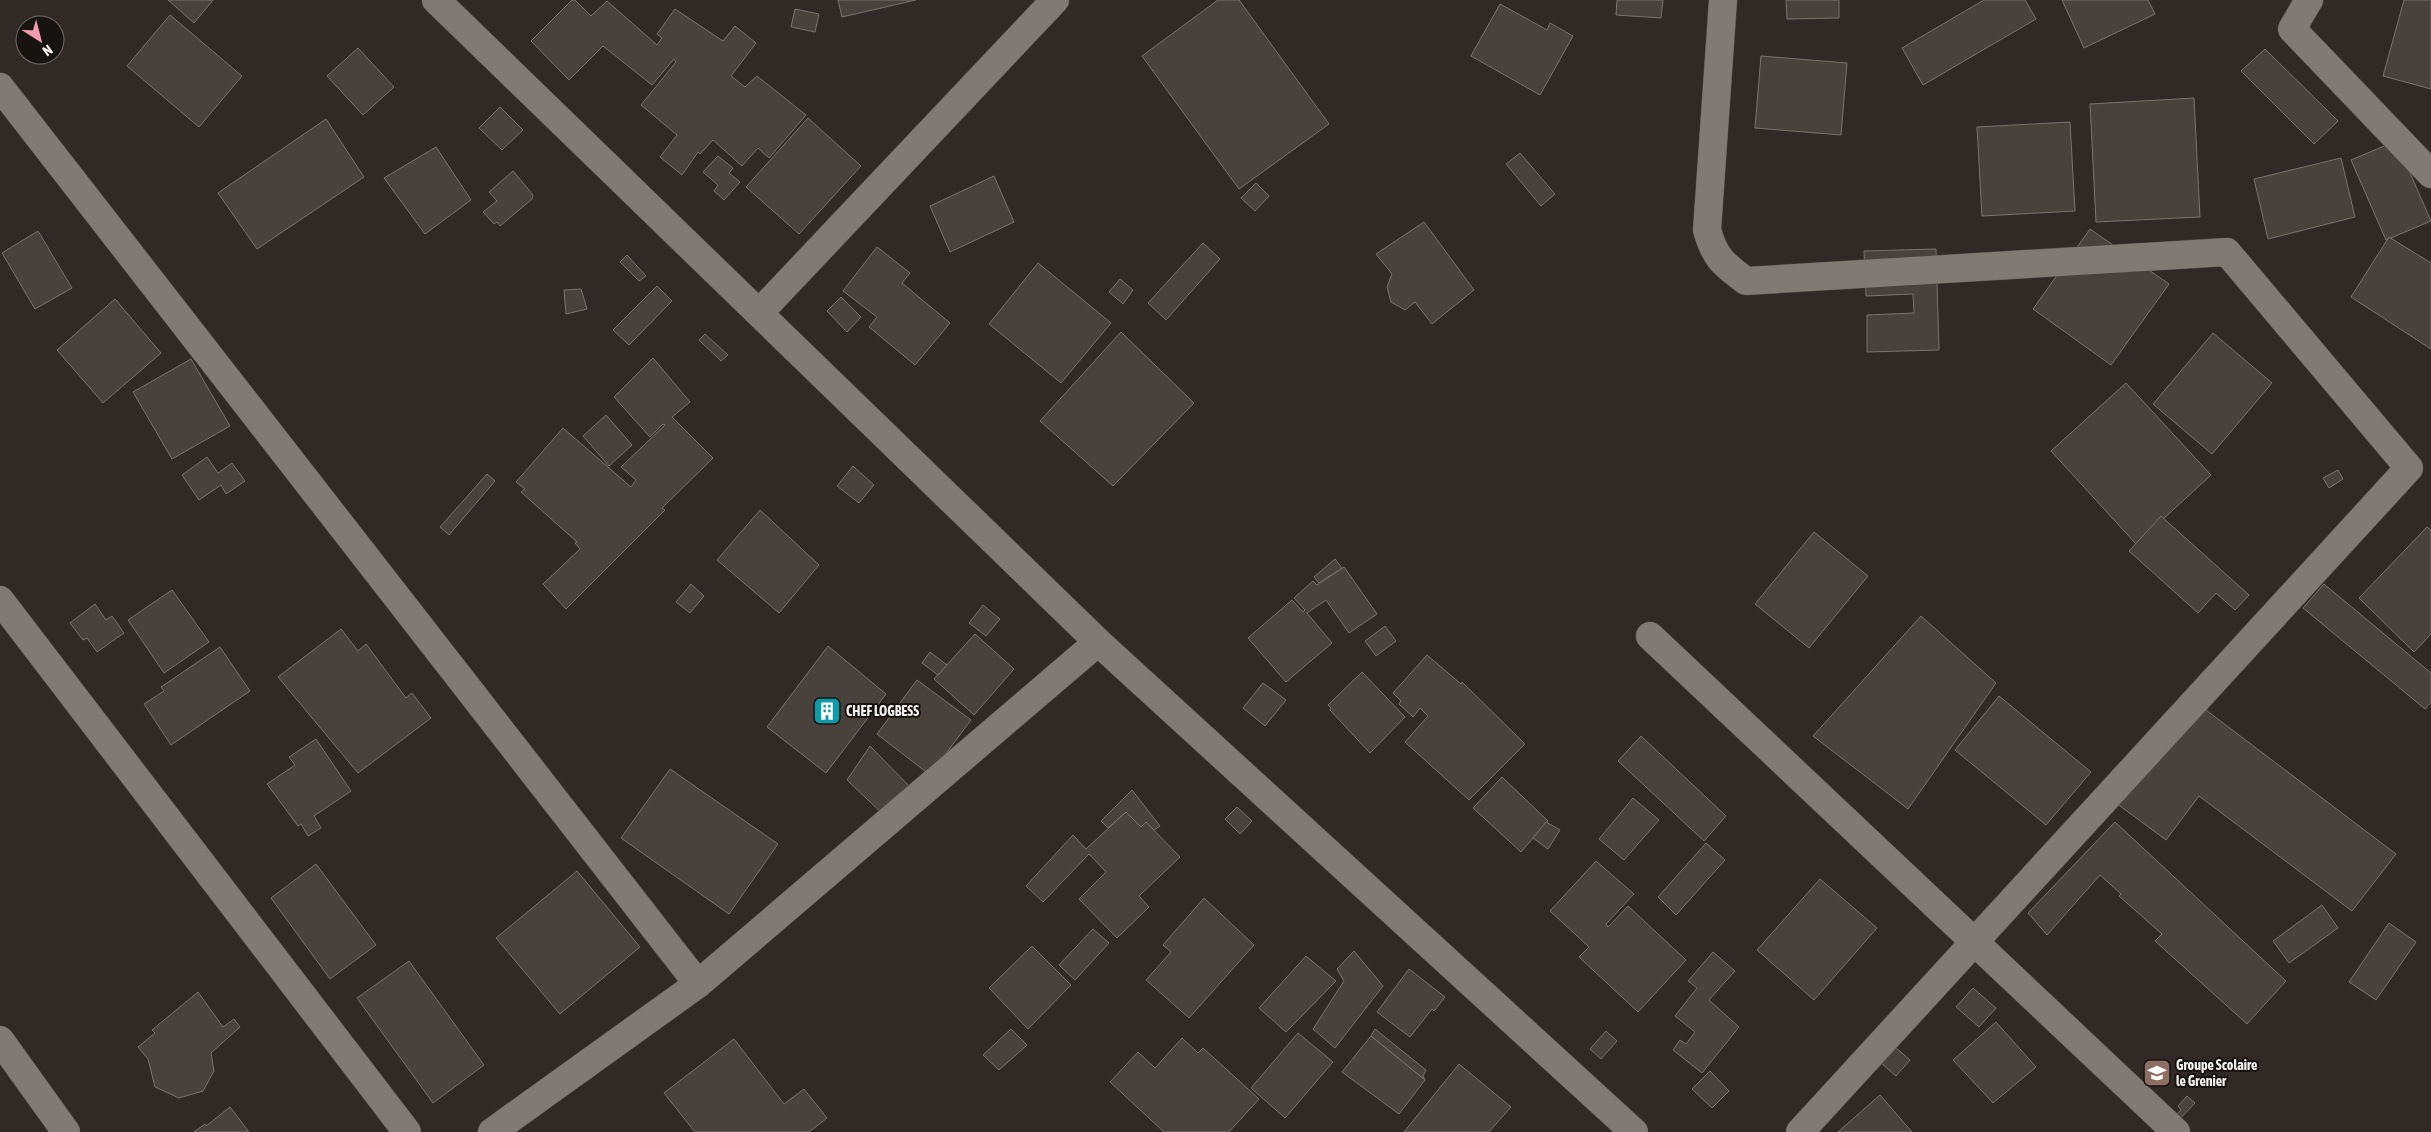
<svg xmlns="http://www.w3.org/2000/svg" width="2431" height="1132" viewBox="0 0 2431 1132" font-family="'Asap Condensed',sans-serif">
<style>
.building{fill:#48413c;stroke:#7b736e}
.lines{fill:none;stroke-linecap:round;stroke-linejoin:round}
.minor-casing{stroke:#4d4844;stroke-width:29}
.secondary-casing{stroke:#4d4844;stroke-width:29}
.minor{stroke:#817973;stroke-width:28}
.secondary{stroke:#817973;stroke-width:28}
.labels{text-anchor:middle;dominant-baseline:central;stroke-width:4;stroke-linejoin:round;paint-order:stroke}
.poi-label{font-size:14px;font-weight:bold;fill:#f6f1ee;stroke:#161311;text-anchor:start}
</style>
<rect width="100%" height="100%" fill="#302925"/>
<g class="building">
<path d="M 168,0 L 213,0 L 194,23 Z"/>
<path d="M 572,0 L 575,0 L 591,16 L 607,1 L 657,45 L 662,38 L 657,34 L 675,9 L 723,41 L 735,26 L 756,43 L 731,76 L 745,87 L 757,76 L 806,115 L 769,158 L 758,148 L 742,166 L 713,140 L 700,154 L 698,152 L 682,175 L 660,157 L 677,135 L 641,105 L 676,62 L 674,59 L 652,85 L 603,46 L 569,80 L 531,41 Z"/>
<path d="M 838,0 L 916,0 L 842,17 Z"/>
<path d="M 1218,0 L 1239,0 L 1329,124 L 1239,189 L 1142,56 Z"/>
<path d="M 1617,0 L 1663,0 L 1661,18 L 1616,15 Z"/>
<path d="M 1786,0 L 1839,0 L 1839,18 L 1787,19 Z"/>
<path d="M 1984,0 L 2025,0 L 2036,19 L 1923,85 L 1902,48 Z"/>
<path d="M 2062,0 L 2148,0 L 2155,14 L 2084,48 Z"/>
<path d="M 2404,0 L 2431,0 L 2431,89 L 2383,76 Z"/>
<path d="M 1500,4 L 1547,30 L 1550,23 L 1573,36 L 1540,95 L 1471,56 Z"/>
<path d="M 795,9 L 819,14 L 815,32 L 791,27 Z"/>
<path d="M 170,15 L 242,76 L 199,127 L 127,66 Z"/>
<path d="M 358,48 L 394,87 L 363,115 L 327,76 Z"/>
<path d="M 2265,49 L 2338,121 L 2314,144 L 2241,71 Z"/>
<path d="M 1761,56 L 1847,63 L 1841,135 L 1755,128 Z"/>
<path d="M 2194,98 L 2200,217 L 2096,222 L 2090,104 Z"/>
<path d="M 500,107 L 523,130 L 502,150 L 479,128 Z"/>
<path d="M 808,118 L 861,166 L 799,234 L 746,187 Z"/>
<path d="M 326,119 L 364,177 L 257,249 L 218,193 Z"/>
<path d="M 2070,122 L 2075,211 L 1982,216 L 1977,127 Z"/>
<path d="M 2396,141 L 2431,221 L 2386,240 L 2351,160 Z"/>
<path d="M 436,147 L 471,200 L 425,234 L 384,178 Z"/>
<path d="M 1520,153 L 1555,194 L 1541,206 L 1506,164 Z"/>
<path d="M 718,156 L 733,168 L 729,173 L 740,182 L 724,200 L 714,191 L 718,185 L 703,172 Z"/>
<path d="M 2341,158 L 2355,217 L 2268,239 L 2254,179 Z"/>
<path d="M 513,171 L 533,195 L 532,199 L 500,226 L 497,222 L 494,224 L 483,212 L 497,201 L 489,192 Z"/>
<path d="M 994,176 L 1014,222 L 950,252 L 930,206 Z"/>
<path d="M 1256,183 L 1269,196 L 1255,211 L 1241,198 Z"/>
<path d="M 1424,222 L 1474,290 L 1432,324 L 1415,302 L 1405,310 L 1391,302 L 1387,287 L 1392,274 L 1376,254 Z"/>
<path d="M 2090,229 L 2169,284 L 2111,365 L 2033,309 Z"/>
<path d="M 38,231 L 72,288 L 35,309 L 2,253 Z"/>
<path d="M 2389,237 L 2431,263 L 2431,349 L 2351,297 Z"/>
<path d="M 1203,243 L 1220,259 L 1166,320 L 1148,303 Z"/>
<path d="M 877,247 L 910,273 L 902,283 L 950,323 L 915,365 L 869,327 L 877,317 L 843,291 Z"/>
<path d="M 1936,249 L 1939,350 L 1867,352 L 1867,315 L 1914,313 L 1913,294 L 1866,296 L 1864,251 Z"/>
<path d="M 627,255 L 646,276 L 639,281 L 620,262 Z"/>
<path d="M 1038,263 L 1111,323 L 1061,383 L 989,324 Z"/>
<path d="M 1120,279 L 1133,290 L 1123,304 L 1109,292 Z"/>
<path d="M 657,286 L 672,301 L 629,345 L 613,330 Z"/>
<path d="M 581,289 L 587,309 L 566,314 L 564,290 Z"/>
<path d="M 841,297 L 861,317 L 847,332 L 827,311 Z"/>
<path d="M 115,299 L 161,353 L 103,403 L 57,350 Z"/>
<path d="M 1121,332 L 1194,403 L 1113,486 L 1040,421 Z"/>
<path d="M 2213,333 L 2272,383 L 2212,454 L 2153,404 Z"/>
<path d="M 705,334 L 728,355 L 721,361 L 699,340 Z"/>
<path d="M 653,358 L 690,402 L 672,417 L 713,458 L 662,508 L 665,510 L 566,609 L 543,584 L 580,549 L 575,543 L 577,542 L 521,492 L 525,489 L 516,482 L 563,428 L 631,487 L 636,480 L 621,467 L 665,425 L 663,424 L 650,437 L 614,397 Z"/>
<path d="M 191,359 L 230,426 L 172,459 L 133,392 Z"/>
<path d="M 2126,383 L 2211,475 L 2136,544 L 2051,451 Z"/>
<path d="M 606,415 L 632,445 L 609,466 L 583,436 Z"/>
<path d="M 207,457 L 218,473 L 232,463 L 245,481 L 226,494 L 221,485 L 199,500 L 182,475 Z"/>
<path d="M 853,466 L 874,485 L 859,503 L 837,486 Z"/>
<path d="M 2338,470 L 2343,479 L 2329,488 L 2323,478 Z"/>
<path d="M 487,474 L 495,481 L 449,535 L 440,527 Z"/>
<path d="M 760,510 L 819,565 L 779,613 L 717,560 Z"/>
<path d="M 2161,516 L 2249,595 L 2235,610 L 2216,593 L 2198,613 L 2129,551 Z"/>
<path d="M 2427,527 L 2431,530 L 2431,634 L 2414,652 L 2359,598 Z"/>
<path d="M 1814,532 L 1868,576 L 1809,648 L 1755,604 Z"/>
<path d="M 1335,559 L 1342,568 L 1319,583 L 1314,577 Z"/>
<path d="M 1344,567 L 1377,614 L 1349,633 L 1326,600 L 1307,613 L 1332,643 L 1286,682 L 1248,638 L 1292,600 L 1303,612 L 1305,610 L 1294,598 L 1313,581 L 1317,585 Z"/>
<path d="M 691,584 L 704,596 L 690,613 L 676,602 Z"/>
<path d="M 2324,584 L 2431,673 L 2431,702 L 2425,709 L 2303,608 Z"/>
<path d="M 172,590 L 209,642 L 164,673 L 128,620 Z"/>
<path d="M 95,604 L 106,620 L 112,616 L 124,633 L 97,652 L 87,638 L 83,640 L 70,623 Z"/>
<path d="M 983,605 L 1000,619 L 986,636 L 969,623 Z"/>
<path d="M 1921,616 L 1996,683 L 1908,809 L 1813,736 Z"/>
<path d="M 1385,626 L 1396,641 L 1376,656 L 1365,641 Z"/>
<path d="M 341,629 L 358,651 L 366,644 L 406,698 L 412,693 L 431,718 L 358,773 L 278,677 Z"/>
<path d="M 975,634 L 1014,669 L 974,715 L 934,679 Z"/>
<path d="M 828,646 L 886,694 L 826,773 L 767,727 Z"/>
<path d="M 220,647 L 250,691 L 171,745 L 144,704 L 164,691 L 161,687 Z"/>
<path d="M 930,652 L 947,665 L 938,675 L 922,663 Z"/>
<path d="M 1427,655 L 1461,684 L 1462,682 L 1525,744 L 1469,800 L 1405,742 L 1428,716 L 1420,708 L 1413,717 L 1399,704 L 1401,701 L 1393,693 Z"/>
<path d="M 1362,672 L 1405,717 L 1370,753 L 1330,710 L 1331,708 L 1328,705 Z"/>
<path d="M 917,680 L 971,720 L 930,775 L 877,734 Z"/>
<path d="M 1263,683 L 1286,700 L 1265,726 L 1243,708 Z"/>
<path d="M 1999,696 L 2091,772 L 2046,825 L 1955,750 Z"/>
<path d="M 2194,701 L 2396,854 L 2352,911 L 2199,796 L 2166,840 L 2116,803 Z"/>
<path d="M 1641,736 L 1726,816 L 1704,841 L 1618,761 Z"/>
<path d="M 316,739 L 351,791 L 314,816 L 321,828 L 308,836 L 301,824 L 298,826 L 267,784 L 295,765 L 289,757 Z"/>
<path d="M 870,746 L 914,791 L 887,818 L 847,780 Z"/>
<path d="M 670,769 L 778,844 L 729,914 L 621,838 Z"/>
<path d="M 1502,777 L 1548,821 L 1521,852 L 1473,808 Z"/>
<path d="M 1132,790 L 1160,826 L 1154,830 L 1146,822 L 1141,827 L 1126,812 L 1108,828 L 1101,821 Z"/>
<path d="M 1633,798 L 1659,820 L 1624,860 L 1599,839 Z"/>
<path d="M 1237,807 L 1252,821 L 1240,834 L 1225,819 Z"/>
<path d="M 1126,812 L 1141,827 L 1146,822 L 1180,857 L 1139,896 L 1149,907 L 1117,938 L 1079,899 L 1106,872 L 1089,854 L 1043,902 L 1026,886 L 1073,835 L 1086,849 Z"/>
<path d="M 1546,822 L 1560,830 L 1548,849 L 1533,838 Z"/>
<path d="M 2115,822 L 2286,981 L 2247,1024 L 2155,941 L 2162,934 L 2119,896 L 2121,894 L 2100,875 L 2047,935 L 2028,913 Z"/>
<path d="M 1706,843 L 1725,860 L 1676,915 L 1658,897 Z"/>
<path d="M 1596,861 L 1634,894 L 1606,924 L 1608,927 L 1628,906 L 1686,960 L 1638,1012 L 1579,957 L 1589,947 L 1550,911 Z"/>
<path d="M 316,864 L 376,945 L 330,979 L 271,898 Z"/>
<path d="M 577,871 L 640,947 L 560,1014 L 496,938 Z"/>
<path d="M 1820,879 L 1877,928 L 1814,1000 L 1757,950 Z"/>
<path d="M 1204,898 L 1254,945 L 1189,1018 L 1146,980 L 1171,952 L 1163,945 Z"/>
<path d="M 2322,905 L 2338,928 L 2289,963 L 2273,941 Z"/>
<path d="M 2389,923 L 2416,942 L 2376,1000 L 2349,982 Z"/>
<path d="M 1093,929 L 1109,943 L 1075,980 L 1059,965 Z"/>
<path d="M 1032,946 L 1071,985 L 1028,1029 L 989,988 Z"/>
<path d="M 1354,951 L 1383,986 L 1335,1048 L 1313,1029 L 1344,981 L 1337,969 Z"/>
<path d="M 1713,952 L 1735,971 L 1709,1000 L 1739,1027 L 1702,1073 L 1673,1050 L 1680,1040 L 1686,1044 L 1695,1032 L 1675,1016 L 1697,988 L 1688,981 Z"/>
<path d="M 1306,956 L 1336,981 L 1286,1032 L 1259,1008 Z"/>
<path d="M 409,961 L 484,1065 L 433,1103 L 357,998 Z"/>
<path d="M 1409,969 L 1445,997 L 1434,1011 L 1432,1009 L 1410,1037 L 1377,1012 Z"/>
<path d="M 1973,988 L 1996,1008 L 1979,1027 L 1956,1007 Z"/>
<path d="M 198,992 L 223,1027 L 234,1019 L 240,1027 L 211,1053 L 214,1071 L 203,1091 L 179,1098 L 155,1087 L 148,1059 L 138,1047 L 155,1033 L 152,1030 Z"/>
<path d="M 1996,1022 L 2036,1067 L 1993,1103 L 1953,1060 Z"/>
<path d="M 1011,1029 L 1027,1045 L 999,1070 L 983,1055 Z"/>
<path d="M 1375,1029 L 1426,1070 L 1423,1076 L 1425,1080 L 1371,1036 Z"/>
<path d="M 1606,1031 L 1617,1041 L 1601,1059 L 1590,1049 Z"/>
<path d="M 1298,1033 L 1333,1062 L 1285,1118 L 1251,1088 Z"/>
<path d="M 1371,1036 L 1425,1080 L 1399,1114 L 1342,1072 Z"/>
<path d="M 1182,1038 L 1198,1053 L 1203,1048 L 1259,1099 L 1229,1132 L 1164,1132 L 1110,1082 L 1138,1052 L 1155,1068 Z"/>
<path d="M 734,1039 L 784,1104 L 804,1089 L 827,1118 L 809,1132 L 695,1132 L 664,1093 Z"/>
<path d="M 1895,1047 L 1910,1060 L 1896,1076 L 1881,1063 Z"/>
<path d="M 1459,1064 L 1511,1107 L 1489,1132 L 1404,1132 Z"/>
<path d="M 1710,1071 L 1729,1091 L 1712,1108 L 1692,1089 Z"/>
<path d="M 1880,1095 L 1912,1132 L 1838,1132 Z"/>
<path d="M 2187,1096 L 2195,1103 L 2173,1126 L 2170,1122 L 2181,1110 L 2178,1106 Z"/>
<path d="M 230,1107 L 249,1132 L 194,1132 L 205,1124 L 206,1126 Z"/>
</g>
<g class="lines">
<g class="minor-casing">
<g id="minor">
<path d="M 1723,0 L 1707,230 C 1715,258 1723,264 1746,281 L 2227,252 L 2409,468 L 1800,1132"/>
<path d="M 2309,0 L 2292,29 L 2431,174"/>
<path d="M 0,87 L 698,984"/>
<path d="M 759,313 L 1055,0"/>
<path d="M 0,600 L 407,1132"/>
<path d="M 1650,636 L 2176,1132"/>
<path d="M 0,1040 L 66,1132"/>
<path d="M 492,1132 L 698,984 L 1098,642"/>
</g>
</g>
<g class="secondary-casing">
<path id="secondary" d="M 436,0 L 1098,642 L 1634,1132"/>
</g>
<use href="#minor" class="minor"/>
<use href="#secondary" class="secondary"/>
</g>
<defs>
<g id="building-square" transform="scale(1.4375)"><rect x="-9" y="-9" width="18" height="18" rx="4" fill="#0f9aa8" stroke="#161311"/><path d="M-4-6H4V6H1V3H-1V6H-4ZM-2.5-4.3h1.7v1.8h-1.7ZM.8-4.3h1.7v1.8H.8ZM-2.5-1h1.7V.8h-1.7ZM.8-1h1.7V.8H.8Z" fill="#fff"/></g>
<g id="school-square" transform="scale(1.4375)"><rect x="-9" y="-9" width="18" height="18" rx="4" fill="#8d6e63" stroke="#161311"/><path d="M0-5L7-2L0 1L-7-2ZM-4 1L0 2.5L4 1V4Q0 6-4 4Z" fill="#fff"/></g>
</defs>
<g fill-rule="evenodd">
<use href="#building-square" x="827" y="711"/>
<use href="#school-square" x="2157" y="1073"/>
</g>
<g class="labels">
<g class="poi-label">
<text x="846" y="711">CHEF LOGBESS</text>
<text x="2176" y="1065">Groupe Scolaire<tspan x="2176" dy="16">le Grenier</tspan></text>
</g>
</g>
<g transform="translate(40 40) rotate(144)"><circle r="24" fill="#161311" stroke="#706c69"/>
<path d="M0-4L9 19L0 12L-9 19Z" fill="#f29aae"/>
<text y="-8" font-size="14" font-weight="bold" text-anchor="middle" fill="#f6f1ee">N</text>
</g>
</svg>
